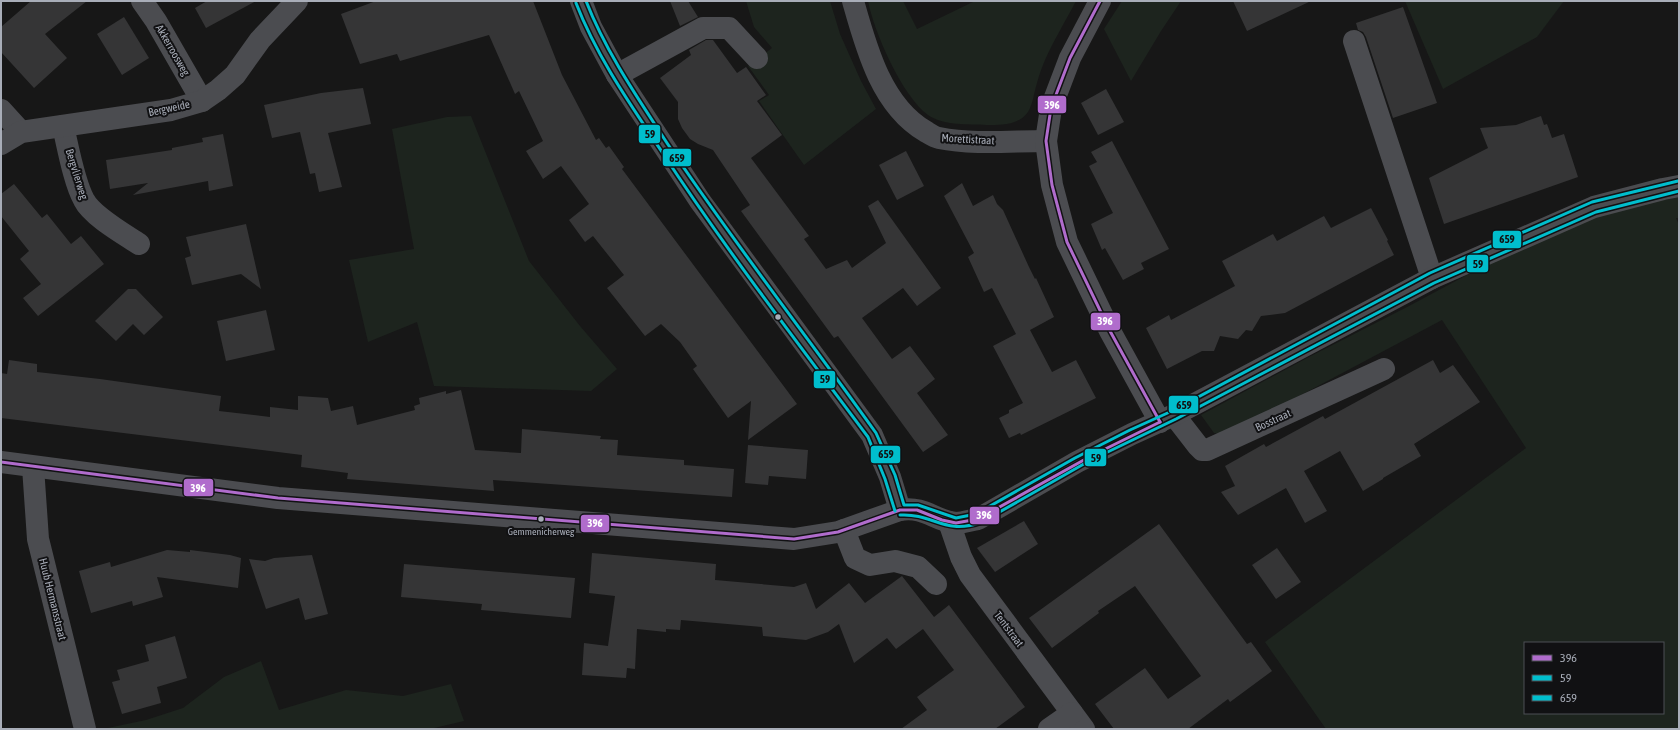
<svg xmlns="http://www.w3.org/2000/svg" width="1680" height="730" viewBox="0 0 1680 730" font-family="'Asap Condensed',sans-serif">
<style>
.green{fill:#1d241e;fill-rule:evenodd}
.building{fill:#353536}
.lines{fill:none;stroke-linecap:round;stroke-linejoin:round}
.minor{stroke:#4b4c50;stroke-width:22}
.bus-1-casing{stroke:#111113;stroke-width:6}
.bus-2-casing{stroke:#111113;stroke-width:6}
.bus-3-casing{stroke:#111113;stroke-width:6}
.bus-1{stroke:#b06ccc;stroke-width:3}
.bus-2{stroke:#00becd;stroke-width:3}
.bus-3{stroke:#00becd;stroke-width:3}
.bus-dot{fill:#a8adb8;stroke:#111113;stroke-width:1.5}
.labels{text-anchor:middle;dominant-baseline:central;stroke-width:4;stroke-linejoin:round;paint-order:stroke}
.bus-label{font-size:10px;fill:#a8adb8;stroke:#111113}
.street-label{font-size:11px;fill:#a8adb8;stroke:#111113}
.line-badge{stroke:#111113;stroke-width:1.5}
.badge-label{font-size:11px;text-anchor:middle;font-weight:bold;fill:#fff}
.pale-badge-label{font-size:11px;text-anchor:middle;font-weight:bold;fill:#111}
</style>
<rect width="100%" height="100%" fill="#171717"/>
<g class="green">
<path d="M 746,1 L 830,1 L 840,34 L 861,81 L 876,109 L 804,165 L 759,101 L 769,95 L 748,66 L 772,48 L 754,27 Z"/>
<path d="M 868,1 L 903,1 L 917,29 L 975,1 L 1076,1 C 1066,20 1054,40 1045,60 C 1042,67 1039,75 1037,83 C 1034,92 1033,104 1028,112 C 1019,125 1001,125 987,125 C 968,124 944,126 928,115 C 902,96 874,32 868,1 Z"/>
<path d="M 1122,1 L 1181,1 L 1161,31 L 1131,81 L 1104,29 Z"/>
<path d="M 1405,1 L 1564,1 L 1537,37 L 1443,89 Z"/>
<path d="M 471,116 L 529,261 L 580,326 L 617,369 L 591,391 L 434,386 L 417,322 L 368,342 L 349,260 L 414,249 L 392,129 L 447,117 Z"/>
<path d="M 1679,195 L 1679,218 L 1676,218 L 1679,225 L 1679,729 L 1326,729 L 1265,642 L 1526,448 L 1442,320 L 1226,435 L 1214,433 L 1201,415 L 1307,358 L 1409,306 L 1525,244 L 1589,216 ZM 1525,643 L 1663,643 L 1663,713 L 1525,713 Z"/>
<path d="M 261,661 L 279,710 L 346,690 L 403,696 L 451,684 L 464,721 L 430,729 L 103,729 L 146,720 L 183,708 L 224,677 Z"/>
</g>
<g class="building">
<path d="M 31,1 L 87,1 L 45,34 L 67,58 L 34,88 L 1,52 L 1,27 Z"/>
<path d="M 207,1 L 256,1 L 206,28 L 195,8 Z"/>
<path d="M 376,1 L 533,1 L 562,75 L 596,140 L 599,138 L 606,148 L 609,146 L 624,167 L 622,169 L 797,404 L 748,440 L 751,401 L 728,418 L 693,369 L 697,366 L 680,342 L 661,324 L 645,336 L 607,288 L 624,275 L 593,236 L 585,242 L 569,220 L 589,204 L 561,166 L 543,179 L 526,151 L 543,141 L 519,91 L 515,94 L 489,35 L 400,61 L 397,54 L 360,64 L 341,14 Z"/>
<path d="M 670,1 L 688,1 L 698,17 L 680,26 Z"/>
<path d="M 1233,1 L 1311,1 L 1247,31 Z"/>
<path d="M 1403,7 L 1437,103 L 1393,118 L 1366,37 L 1363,32 L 1358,30 L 1356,23 Z"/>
<path d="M 124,17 L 149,58 L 122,75 L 97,34 Z"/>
<path d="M 706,40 L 713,40 L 737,73 L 746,67 L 766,95 L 757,101 L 782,135 L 751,158 L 809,236 L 804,239 L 826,269 L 847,260 L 852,268 L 886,243 L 868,206 L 878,200 L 941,288 L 917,306 L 903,288 L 862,318 L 892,359 L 910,346 L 935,379 L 917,393 L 948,435 L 923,452 L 838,336 L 834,338 L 741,211 L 750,205 L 713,150 L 698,144 L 690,139 L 682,128 L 678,119 L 678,102 L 660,78 L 691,55 L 689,50 Z"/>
<path d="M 363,88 L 371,124 L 328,133 L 342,187 L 319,192 L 315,173 L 310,174 L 300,132 L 272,138 L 264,105 L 321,93 Z"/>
<path d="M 1106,89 L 1124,122 L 1098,135 L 1081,103 Z"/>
<path d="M 1541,116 L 1544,125 L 1547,124 L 1552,138 L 1564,134 L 1578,177 L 1444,224 L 1429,178 L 1488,148 L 1480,128 L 1516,125 Z"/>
<path d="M 223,134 L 233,186 L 209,191 L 208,181 L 133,195 L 148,183 L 110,189 L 106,160 L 172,150 L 172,148 L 203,142 L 202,138 Z"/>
<path d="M 1112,141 L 1169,249 L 1141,263 L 1144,269 L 1123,280 L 1105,248 L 1102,250 L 1091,224 L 1113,213 L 1089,166 L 1097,162 L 1091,152 Z"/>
<path d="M 906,151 L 924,186 L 897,200 L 879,165 Z"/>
<path d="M 962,183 L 973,206 L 993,195 L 997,204 L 1003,210 L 1029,267 L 1035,279 L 1036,278 L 1054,317 L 1030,330 L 1052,372 L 1076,360 L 1096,398 L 1021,435 L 1020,433 L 1009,438 L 999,418 L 1009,413 L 1009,410 L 1023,403 L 993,346 L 1016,334 L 992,288 L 984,292 L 968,257 L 974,253 L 944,196 Z"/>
<path d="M 14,184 L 42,218 L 47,214 L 71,244 L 81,236 L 104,264 L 38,316 L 23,298 L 41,284 L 20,259 L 29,251 L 1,216 L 1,194 Z"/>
<path d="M 1371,208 L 1388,240 L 1387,241 L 1394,255 L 1285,313 L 1261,316 L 1252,331 L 1246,330 L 1238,339 L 1220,336 L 1214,351 L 1202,351 L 1167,369 L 1146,328 L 1169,315 L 1171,320 L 1235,286 L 1222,261 L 1273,234 L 1277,241 L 1324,216 L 1331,228 Z"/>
<path d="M 246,224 L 261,289 L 241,274 L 192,285 L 185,258 L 191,256 L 186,237 Z"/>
<path d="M 128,289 L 136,289 L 163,317 L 144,335 L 133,324 L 116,341 L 95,321 Z"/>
<path d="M 266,310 L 275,350 L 226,361 L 217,321 Z"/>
<path d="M 9,360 L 37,364 L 37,372 L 100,379 L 221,396 L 219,411 L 270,417 L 270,407 L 298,410 L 298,396 L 328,398 L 331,411 L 353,406 L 357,425 L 415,410 L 414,406 L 420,404 L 419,398 L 446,391 L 446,394 L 461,390 L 475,450 L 521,453 L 522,429 L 601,436 L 600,439 L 618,440 L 617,455 L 684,460 L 684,465 L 734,469 L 732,497 L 493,480 L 494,491 L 347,479 L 348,473 L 301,467 L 302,455 L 1,418 L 1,373 L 7,374 Z"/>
<path d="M 1433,360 L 1440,373 L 1453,365 L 1480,402 L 1414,444 L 1421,456 L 1383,478 L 1383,479 L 1363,491 L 1340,451 L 1304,471 L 1327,511 L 1305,523 L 1286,488 L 1238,515 L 1221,492 L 1235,486 L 1225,466 L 1264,444 L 1266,447 L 1323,416 L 1325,419 Z"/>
<path d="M 748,445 L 808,450 L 806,479 L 769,476 L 768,485 L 745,483 Z"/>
<path d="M 1024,521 L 1038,544 L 995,572 L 977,548 Z"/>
<path d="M 1159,524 L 1247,644 L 1251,642 L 1272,671 L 1230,702 L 1228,699 L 1188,729 L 1114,729 L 1095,704 L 1145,668 L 1168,699 L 1201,676 L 1135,586 L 1098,611 L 1099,613 L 1052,648 L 1029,618 Z"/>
<path d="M 1277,548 L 1301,582 L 1276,599 L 1252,565 Z"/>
<path d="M 167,550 L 190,552 L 190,550 L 230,555 L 241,558 L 238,588 L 157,577 L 163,597 L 133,606 L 132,601 L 91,613 L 79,571 L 110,562 L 111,567 Z"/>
<path d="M 592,553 L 716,564 L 715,580 L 794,587 L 806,583 L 816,609 L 849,583 L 865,603 L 902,576 L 934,617 L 949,605 L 1025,707 L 995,729 L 901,729 L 927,710 L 917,697 L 954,670 L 923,629 L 896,649 L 887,638 L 854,663 L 839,624 L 828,632 L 806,640 L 763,636 L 762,627 L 681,620 L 680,630 L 666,629 L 666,632 L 637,629 L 635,669 L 627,668 L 626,678 L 582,675 L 584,643 L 608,646 L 615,596 L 589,593 Z"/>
<path d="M 312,555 L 328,614 L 305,620 L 299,598 L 266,609 L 249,559 L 265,561 L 274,558 Z"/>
<path d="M 404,564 L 575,578 L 571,618 L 481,610 L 482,604 L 401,597 Z"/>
<path d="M 175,636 L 187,678 L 157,687 L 161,703 L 122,714 L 112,682 L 120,680 L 117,670 L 149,661 L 145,645 Z"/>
</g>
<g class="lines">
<g class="minor">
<path d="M 142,1 L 156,21 L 202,101"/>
<path d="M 581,1 L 591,27 L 617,75 L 700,201 L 872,435 L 890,477 L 900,510"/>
<path d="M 853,1 C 866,47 881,105 925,131 C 930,134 934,137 939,138 C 973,145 1011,141 1046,141"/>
<path d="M 1100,1 L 1070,58 L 1051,108 L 1046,141 L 1052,185 L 1067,242 L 1110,331 L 1160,422"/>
<path d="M 1354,41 L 1432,278"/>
<path d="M 617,75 L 703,28 L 729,28 L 757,58"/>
<path d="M 1,110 L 21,132"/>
<path d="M 63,126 C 68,147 74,182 84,200 C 92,216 124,234 139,244"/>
<path d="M 1,144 L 21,132 L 171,110 L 202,101 L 218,90 L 235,75 L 260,40 L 297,1"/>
<path d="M 1174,415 L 1198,446 L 1202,450 L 1207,450 L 1384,369"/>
<path d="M 1,462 L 278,498 L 794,539 L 838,532 L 900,510 C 926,506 934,521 956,523 C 963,523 971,520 978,519 L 1077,462 L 1132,434 L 1174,415 L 1432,278 L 1594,207 L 1663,189 L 1679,186"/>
<path d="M 33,467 L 38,539 L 85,729"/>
<path d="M 949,522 L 961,557 L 970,575 L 1084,729"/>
<path d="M 844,530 L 855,558 L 870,565 L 895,561 L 918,567 L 936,584"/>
<path d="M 1049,729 L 1072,713"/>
</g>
<g class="bus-1-casing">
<g id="bus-1">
<path d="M 1100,1 L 1070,58 L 1051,108 L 1046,141 L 1052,185 L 1067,242 L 1110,331 L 1160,422"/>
<path d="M 1,462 L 278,498 L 794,539 L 838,532 L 900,510 L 917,510 L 942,520 L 956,523 L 978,519 L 1091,456 L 1160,422"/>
</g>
</g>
<g class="bus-2-casing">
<g id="bus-2">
<path d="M 576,3 C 597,57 630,104 662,152 C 726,250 798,343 868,437 L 885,479 L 895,511"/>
<path d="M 900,515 C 934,513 944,536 982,522 L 1089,461 L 1176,419 L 1434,283 L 1596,212 L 1679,191"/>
</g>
</g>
<g class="bus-3-casing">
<path id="bus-3" d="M 586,1 C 606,52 637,97 667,143 C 733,242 807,336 876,433 L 895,475 L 904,505 L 918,505 L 956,518 L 976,514 L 1075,458 L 1130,430 L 1172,411 L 1430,273 L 1592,202 L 1678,181"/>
</g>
<use href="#bus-1" class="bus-1"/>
<use href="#bus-2" class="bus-2"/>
<use href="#bus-3" class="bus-3"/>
</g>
<g class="bus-dot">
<circle cx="778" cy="317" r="3.5"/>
<circle cx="541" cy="519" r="3.5"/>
</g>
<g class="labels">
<g class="bus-label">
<text x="541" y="531">Gemmenicherweg</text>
</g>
<g class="street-label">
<text transform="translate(173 50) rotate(60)">Akkerroosweg</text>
<text transform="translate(169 108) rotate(-12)">Bergweide</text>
<text transform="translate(968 139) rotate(3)">Morettistraat</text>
<text transform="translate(77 174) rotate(73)">Bergvlierweg</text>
<text transform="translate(1273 420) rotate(-25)">Bosstraat</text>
<text transform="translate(53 599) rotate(76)">Huub Hermansstraat</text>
<text transform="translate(1009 629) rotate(53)">Tentstraat</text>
</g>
</g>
<g class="line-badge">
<rect x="1037" y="95" width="30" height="19" rx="4" fill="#b06ccc"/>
<rect x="638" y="124" width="23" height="20" rx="4" fill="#00becd"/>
<rect x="662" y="148" width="30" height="19" rx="4" fill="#00becd"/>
<rect x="1492" y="230" width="30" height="19" rx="4" fill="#00becd"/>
<rect x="1466" y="254" width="23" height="19" rx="4" fill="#00becd"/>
<rect x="1090" y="312" width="31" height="19" rx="4" fill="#b06ccc"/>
<rect x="813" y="370" width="23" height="19" rx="4" fill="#00becd"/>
<rect x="1168" y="395" width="31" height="19" rx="4" fill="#00becd"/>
<rect x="870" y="445" width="31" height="19" rx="4" fill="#00becd"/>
<rect x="1084" y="448" width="23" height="19" rx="4" fill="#00becd"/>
<rect x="183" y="478" width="31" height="19" rx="4" fill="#b06ccc"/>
<rect x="969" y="506" width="31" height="19" rx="4" fill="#b06ccc"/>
<rect x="580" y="514" width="30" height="19" rx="4" fill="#b06ccc"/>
</g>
<g class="badge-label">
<text x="1052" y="109">396</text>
<text x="1105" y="325">396</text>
<text x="198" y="492">396</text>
<text x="984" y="519">396</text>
<text x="595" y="527">396</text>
</g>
<g class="pale-badge-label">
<text x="650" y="138">59</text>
<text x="677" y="162">659</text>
<text x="1507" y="243">659</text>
<text x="1478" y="268">59</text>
<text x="825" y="383">59</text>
<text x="1184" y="409">659</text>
<text x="886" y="458">659</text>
<text x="1096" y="462">59</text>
</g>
<rect width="1680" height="730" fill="none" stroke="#a8adb8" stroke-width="4"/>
<rect x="1524" y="642" width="140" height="72" fill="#111113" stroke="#4d4f55"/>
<rect x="1532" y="655" width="20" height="6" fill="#b06ccc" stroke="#4d4f55"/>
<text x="1560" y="662" font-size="12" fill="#a8adb8">396</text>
<rect x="1532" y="675" width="20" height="6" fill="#00becd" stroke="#4d4f55"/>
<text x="1560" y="682" font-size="12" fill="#a8adb8">59</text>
<rect x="1532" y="695" width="20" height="6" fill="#00becd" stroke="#4d4f55"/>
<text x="1560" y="702" font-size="12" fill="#a8adb8">659</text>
</svg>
